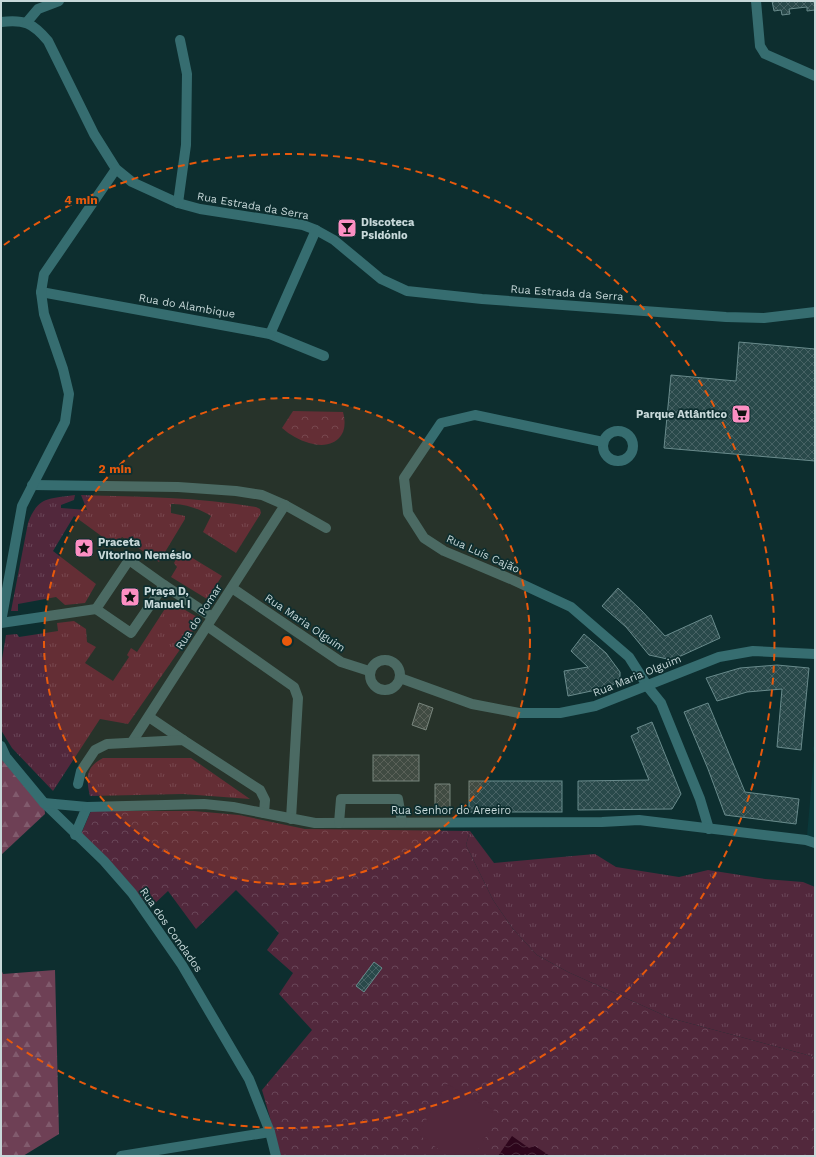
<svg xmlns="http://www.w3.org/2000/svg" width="816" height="1157" viewBox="0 0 816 1157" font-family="'Work Sans',sans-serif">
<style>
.built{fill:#0a383a}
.grass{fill:url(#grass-tufts)}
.forest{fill:url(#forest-firs)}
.park{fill:url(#park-crowns)}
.pitch{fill:#52283c}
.water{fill:url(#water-waves)}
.building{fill:url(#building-cross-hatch);stroke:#698b8c}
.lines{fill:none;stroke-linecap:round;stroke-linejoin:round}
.minor{stroke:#366d70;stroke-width:10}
.ring{fill:none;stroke:#e8590c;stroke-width:2;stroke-dasharray:7 5}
.labels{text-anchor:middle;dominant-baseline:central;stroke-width:3.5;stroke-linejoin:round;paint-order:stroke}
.street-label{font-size:11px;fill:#c7d8d9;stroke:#0d2e2f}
.poi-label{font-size:11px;font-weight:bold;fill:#c7d8d9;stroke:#0d2e2f;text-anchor:start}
.centre{fill:#e8590c;stroke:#0d2e2f;stroke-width:2}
.ring-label{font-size:12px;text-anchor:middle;font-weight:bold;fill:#e8590c;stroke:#0d2e2f;stroke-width:3.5;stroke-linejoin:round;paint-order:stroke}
</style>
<defs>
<pattern id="grass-tufts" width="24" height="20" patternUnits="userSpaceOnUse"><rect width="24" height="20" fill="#52283c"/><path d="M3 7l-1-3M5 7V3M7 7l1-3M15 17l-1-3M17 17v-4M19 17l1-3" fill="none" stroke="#694658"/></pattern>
<pattern id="forest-firs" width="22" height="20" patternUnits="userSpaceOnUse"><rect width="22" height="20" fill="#6e4055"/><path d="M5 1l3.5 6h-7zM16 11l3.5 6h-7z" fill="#815b6d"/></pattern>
<pattern id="park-crowns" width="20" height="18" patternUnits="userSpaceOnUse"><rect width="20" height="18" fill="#52283c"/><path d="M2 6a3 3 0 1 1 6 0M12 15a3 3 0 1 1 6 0" fill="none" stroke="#694658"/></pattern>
<pattern id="water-waves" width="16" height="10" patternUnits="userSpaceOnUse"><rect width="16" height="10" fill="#2e061c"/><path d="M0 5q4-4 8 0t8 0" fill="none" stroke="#4b2a3c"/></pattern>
<pattern id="building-cross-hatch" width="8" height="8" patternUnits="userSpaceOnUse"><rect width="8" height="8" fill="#29494a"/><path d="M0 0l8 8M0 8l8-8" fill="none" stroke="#476264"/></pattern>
</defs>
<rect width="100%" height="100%" fill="#0d2e2f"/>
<path class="built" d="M 815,744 L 815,838 L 807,836 L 814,755 L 813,748 Z"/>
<g class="grass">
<path d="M 75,495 L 74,500 L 61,505 L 61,508 L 87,510 L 81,495 C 140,497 198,497 256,507 L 260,509 L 261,513 L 236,553 L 203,532 L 211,516 C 200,509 184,503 171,504 L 171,513 L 185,516 L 185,519 L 159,562 L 122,537 L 115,546 L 74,516 L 53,551 L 96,584 L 85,603 L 65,605 L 56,597 L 18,604 L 18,611 L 11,611 L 28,523 C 38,496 49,499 75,495 Z"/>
<path d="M 181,551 L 222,576 L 207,599 L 171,577 L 177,567 L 174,563 Z"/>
<path d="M 170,601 L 197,617 L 197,621 L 195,628 L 128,724 L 100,719 L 53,791 L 12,748 L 1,730 L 1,665 L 6,635 L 17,634 L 19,637 L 58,631 L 57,623 L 74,621 L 86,629 L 87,642 L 96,647 L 85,663 L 113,681 L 129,657 L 127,655 L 131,648 L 137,652 Z"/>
<path d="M 103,758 L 191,758 L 250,799 L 183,794 L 90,796 C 86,779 85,767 103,758 Z"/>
<path d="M 470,831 L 494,863 L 595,854 L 616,867 L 679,877 L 708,870 L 765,879 L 803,882 L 815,887 L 815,1057 L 670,1018 L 568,972 L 537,955 L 513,929 L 493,900 L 466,845 Z"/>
</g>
<g class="forest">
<path d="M 1,746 L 44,803 L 45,814 L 1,855 Z"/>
<path d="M 1,969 L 3,974 L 55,970 L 59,1134 L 23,1156 L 1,1156 Z"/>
</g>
<g class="park">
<path d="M 293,411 L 343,412 C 350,437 333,450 309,443 C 299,440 290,435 282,428 Z"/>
<path d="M 91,811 L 194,811 L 239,815 L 305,829 L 470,831 L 466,845 L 493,900 L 513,929 L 537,955 L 568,972 L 670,1018 L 815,1057 L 815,1156 L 281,1156 L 262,1090 L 312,1030 L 279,994 L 293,973 L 267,950 L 279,933 L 236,890 L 196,929 L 168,891 L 150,908 L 127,880 L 81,834 Z"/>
</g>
<path class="pitch" d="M 447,1084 L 500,1114 L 474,1156 L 448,1156 L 418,1134 Z"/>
<path class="water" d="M 512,1136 L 529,1148 L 535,1146 L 550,1156 L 528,1156 L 525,1154 L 523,1156 L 498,1156 Z"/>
<g class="building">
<path d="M 772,1 L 814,1 L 815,10 L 807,11 L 807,7 L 789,9 L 790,14 L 782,15 L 781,10 L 774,11 Z"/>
<path d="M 739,342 L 815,349 L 815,461 L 664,448 L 671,375 L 736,381 Z"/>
<path d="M 618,588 L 642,611 L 665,636 L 711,615 L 720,638 L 672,660 L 649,655 L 626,627 L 602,606 Z"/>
<path d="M 584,634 L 606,653 L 620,672 L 620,677 L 618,681 L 610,687 L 568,696 L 564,671 L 588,667 L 571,651 Z"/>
<path d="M 777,665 L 809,668 L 801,750 L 777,747 L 782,689 L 747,692 L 717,701 L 706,678 L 740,668 Z"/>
<path d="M 419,703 L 433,708 L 426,730 L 412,725 Z"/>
<path d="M 708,703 L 745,792 L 799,799 L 796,824 L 725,815 L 708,769 L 684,712 Z"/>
<path d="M 652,722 L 681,794 L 672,809 L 578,810 L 578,781 L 649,780 L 631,736 L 639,732 L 637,728 Z"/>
<rect x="373" y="755" width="46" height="26"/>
<rect x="469" y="781" width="93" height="31"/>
<path d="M 435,784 L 450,784 L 450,812 L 435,813 Z"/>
<path d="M 374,962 L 382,968 L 364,992 L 356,986 Z"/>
</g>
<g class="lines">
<g class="minor">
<path d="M 756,1 L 760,46 L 765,54 L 815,76"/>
<path d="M 1,22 C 24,19 33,23 48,41 L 94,134 L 116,169 L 132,182 L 178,203 L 200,209 L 303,225 L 316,230 L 334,240 L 381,279 L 407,291 L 482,299 L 726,317 L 764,318 L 815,312"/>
<path d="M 27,22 L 38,9 L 59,1"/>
<path d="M 178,203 L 186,145 L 187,74 L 180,40"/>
<path d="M 41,292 L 270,334 L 324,356"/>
<path d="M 270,334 L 316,230"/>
<circle cx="618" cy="446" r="15"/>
<path d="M 603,442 L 475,415 L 441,423 L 404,478 L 408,513 L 424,538 L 444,551 L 513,580 L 571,607 L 629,657 L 648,687 L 661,703 L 700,799 L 709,829"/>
<path d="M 32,485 L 178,487 L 236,491 L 262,495 L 285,505 L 326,528"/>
<path d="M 129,560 L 164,585 L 131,633 L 96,609 Z"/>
<path d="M 164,585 L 212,617"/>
<path d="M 232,588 L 341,662 L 369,671"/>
<path d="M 1,622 L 22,506 L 65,422 L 69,394 L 63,369 L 44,314 L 41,292 L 44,274 L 116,169"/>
<path d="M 1,623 L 96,609"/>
<path d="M 207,626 L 294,687 L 298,698 L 291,819"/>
<circle cx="385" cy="675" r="15"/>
<path d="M 400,678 L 472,704 L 519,713 L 560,713 L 595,706 L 719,657 L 753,651 L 815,654"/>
<path d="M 149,717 L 183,740"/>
<path d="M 132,742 L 285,505"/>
<path d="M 1,746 L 6,757 L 44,803 L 104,861 L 132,893 L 182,965 L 249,1079 L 270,1132 L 276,1156"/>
<path d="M 78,784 L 81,771 L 95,750 L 107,744 L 183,740 L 260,790 L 265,800 L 264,813"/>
<path d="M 44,803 L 87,807 L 75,835"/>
<path d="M 87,807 L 204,804 L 233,807 L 315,823 L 602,822 L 639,820 L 806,840 L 815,843"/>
<path d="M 339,823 L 341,799 L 398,799 L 402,822"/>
<path d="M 121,1156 L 270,1132"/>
</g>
</g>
<circle cx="287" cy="641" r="243" fill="#e8590c" fill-opacity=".12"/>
<g class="ring">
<circle cx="287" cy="641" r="243"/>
<path d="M4 245A487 487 0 1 1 4 1037"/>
</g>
<defs>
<g id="bar-square" transform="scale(1)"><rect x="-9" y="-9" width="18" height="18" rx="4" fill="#fc8fc3" stroke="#0d2e2f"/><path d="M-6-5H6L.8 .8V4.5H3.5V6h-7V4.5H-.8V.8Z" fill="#111"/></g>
<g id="supermarket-square" transform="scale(1)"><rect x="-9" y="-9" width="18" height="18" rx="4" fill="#fc8fc3" stroke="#0d2e2f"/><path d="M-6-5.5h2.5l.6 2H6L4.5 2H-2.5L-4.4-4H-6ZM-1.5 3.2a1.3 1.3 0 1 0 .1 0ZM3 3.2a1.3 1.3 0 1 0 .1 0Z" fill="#111"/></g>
<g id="sight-square" transform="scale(1)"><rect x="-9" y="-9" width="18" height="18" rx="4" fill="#fc8fc3" stroke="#0d2e2f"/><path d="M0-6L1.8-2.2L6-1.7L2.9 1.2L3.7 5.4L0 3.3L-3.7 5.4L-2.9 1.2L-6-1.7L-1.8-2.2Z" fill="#111"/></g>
</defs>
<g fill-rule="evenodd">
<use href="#bar-square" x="347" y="228"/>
<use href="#supermarket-square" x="741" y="414"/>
<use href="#sight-square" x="84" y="548"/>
<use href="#sight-square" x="130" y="597"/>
</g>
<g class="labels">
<g class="street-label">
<text transform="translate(253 206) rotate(10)">Rua Estrada da Serra</text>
<text transform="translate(567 293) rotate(4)">Rua Estrada da Serra</text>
<text transform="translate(187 306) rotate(10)">Rua do Alambique</text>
<text transform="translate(483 554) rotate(24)">Rua Luís Cajão</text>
<text transform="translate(199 617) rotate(-57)">Rua do Pomar</text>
<text transform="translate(305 623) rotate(34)">Rua Maria Olguim</text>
<text transform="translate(637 676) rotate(-22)">Rua Maria Olguim</text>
<text x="451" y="810">Rua Senhor do Areeiro</text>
<text transform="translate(171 930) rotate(55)">Rua dos Condados</text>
</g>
<g class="poi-label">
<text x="361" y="222">Discoteca<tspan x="361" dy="13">Psidónio</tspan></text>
<text x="727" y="414" text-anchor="end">Parque Atlântico</text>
<text x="98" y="542">Praceta<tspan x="98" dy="13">Vitorino Nemésio</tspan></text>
<text x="144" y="591">Praça D,<tspan x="144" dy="13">Manuel I</tspan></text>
</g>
</g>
<circle cx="287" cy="641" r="6" class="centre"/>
<g class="ring-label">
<text x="81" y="204">4 min</text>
<text x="115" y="473">2 min</text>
</g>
<rect width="816" height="1157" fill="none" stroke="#c7d8d9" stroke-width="4"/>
</svg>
